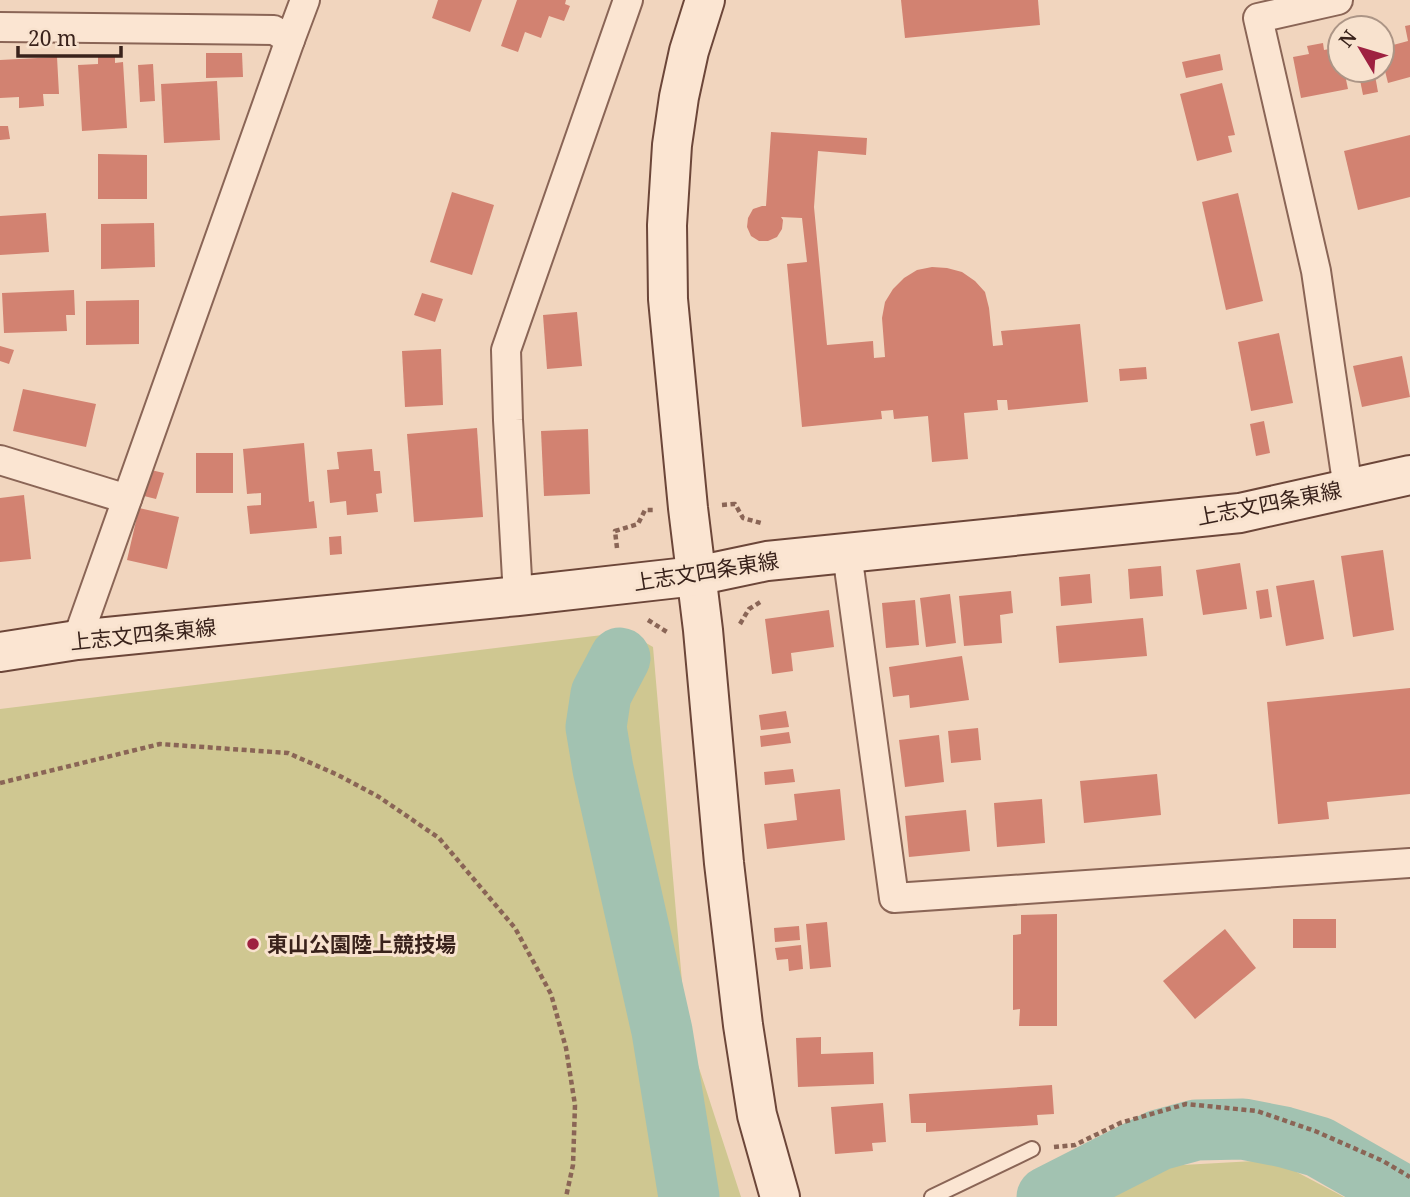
<svg xmlns="http://www.w3.org/2000/svg" width="1410" height="1197" viewBox="0 0 1410 1197" font-family="'Noto Serif','Noto Sans JP',serif">
<style>
.green{fill:#cfc791}
.lines{fill:none;stroke-linecap:round;stroke-linejoin:round}
.river{stroke:#a2c2b1;stroke-width:61}
.building{fill:#d28271}
.lane-casing{stroke:#8a6556;stroke-width:18}
.street-casing{stroke:#8a6556;stroke-width:32}
.secondary-casing{stroke:#6c4639;stroke-width:42}
.path{stroke:#8a6556;stroke-width:4.5;stroke-dasharray:5 3.5;stroke-linecap:butt}
.lane{stroke:#fbe5d2;stroke-width:14}
.street{stroke:#fbe5d2;stroke-width:28}
.secondary{stroke:#fbe5d2;stroke-width:38}
.poi-dot{fill:#9e2141;stroke:#f8e2ce;stroke-width:2.5}
.labels{text-anchor:middle;dominant-baseline:central;stroke-width:6;stroke-linejoin:round;paint-order:stroke}
.street-label{font-size:21px;fill:#39221b;stroke:#f8e2ce}
.poi-label{font-size:21px;font-weight:bold;fill:#39221b;stroke:#f8e2ce;text-anchor:start}
</style>
<rect width="100%" height="100%" fill="#f1d5be"/>
<g class="green">
<path d="M 627,632 L 653,647 L 686,1028 L 741,1197 L 0,1197 L 0,709 Z"/>
<path d="M 1274,1160 L 1344,1197 L 1110,1197 L 1165,1166 Z"/>
</g>
<g class="lines">
<g class="river">
<path d="M 620,658 L 601,694 L 596,727 L 603,769 L 662,1031 L 689,1197"/>
<path d="M 1047,1197 L 1159,1140 L 1196,1130 L 1243,1129 L 1284,1137 L 1319,1147 L 1407,1197"/>
</g>
</g>
<g class="building">
<path d="M 438,0 L 482,0 L 470,32 L 432,18 Z"/>
<path d="M 517,0 L 566,0 L 565,4 L 570,6 L 564,21 L 549,16 L 541,38 L 525,32 L 518,52 L 501,46 Z"/>
<path d="M 901,0 L 1038,0 L 1040,25 L 905,38 Z"/>
<path d="M 1410,25 L 1410,77 L 1388,83 L 1382,59 L 1382,48 L 1408,41 L 1405,26 Z"/>
<path d="M 1323,43 L 1324,50 L 1340,47 L 1340,70 L 1344,70 L 1348,89 L 1301,98 L 1293,57 L 1309,54 L 1307,46 Z"/>
<path d="M 206,53 L 242,53 L 243,77 L 206,78 Z"/>
<path d="M 1220,54 L 1223,70 L 1186,78 L 1182,62 Z"/>
<path d="M 57,57 L 59,94 L 43,94 L 44,106 L 19,108 L 19,97 L 0,98 L 0,60 Z"/>
<path d="M 98,57 L 115,57 L 115,63 L 123,62 L 127,128 L 82,131 L 78,65 L 98,64 Z"/>
<path d="M 153,64 L 155,101 L 140,102 L 138,65 Z"/>
<path d="M 1358,70 L 1374,70 L 1378,92 L 1363,95 Z"/>
<path d="M 217,81 L 220,140 L 164,143 L 161,84 Z"/>
<path d="M 1222,83 L 1235,135 L 1228,136 L 1232,152 L 1197,161 L 1180,94 Z"/>
<path d="M 0,126 L 8,126 L 10,139 L 0,140 Z"/>
<path d="M 771,132 L 867,138 L 866,155 L 818,151 L 814,207 L 827,345 L 873,341 L 874,358 L 885,357 L 882,318 L 885,302 L 893,289 L 904,278 L 917,270 L 932,267 L 947,268 L 962,272 L 975,281 L 985,292 L 989,308 L 993,346 L 1003,345 L 1001,331 L 1080,324 L 1088,402 L 1008,410 L 1007,400 L 997,400 L 998,410 L 964,413 L 968,459 L 932,462 L 928,416 L 894,419 L 893,410 L 881,411 L 882,419 L 802,427 L 787,264 L 807,262 L 802,218 L 781,217 L 783,220 L 782,229 L 777,237 L 768,241 L 759,241 L 751,236 L 747,227 L 748,218 L 753,209 L 762,206 L 766,206 Z"/>
<path d="M 1410,135 L 1410,197 L 1358,210 L 1344,151 Z"/>
<path d="M 98,154 L 147,155 L 147,199 L 98,199 Z"/>
<path d="M 452,192 L 494,205 L 472,275 L 430,262 Z"/>
<path d="M 1238,193 L 1263,301 L 1226,310 L 1202,202 Z"/>
<path d="M 46,213 L 49,252 L 0,255 L 0,216 Z"/>
<path d="M 154,223 L 155,267 L 101,269 L 101,224 Z"/>
<path d="M 74,290 L 75,315 L 66,315 L 67,331 L 4,333 L 2,293 Z"/>
<path d="M 422,293 L 443,299 L 435,322 L 414,315 Z"/>
<path d="M 139,300 L 139,344 L 86,345 L 86,301 Z"/>
<path d="M 577,312 L 582,366 L 547,369 L 543,315 Z"/>
<path d="M 1279,333 L 1293,403 L 1251,411 L 1238,342 Z"/>
<path d="M 0,346 L 14,350 L 9,364 L 0,361 Z"/>
<path d="M 441,349 L 443,405 L 405,407 L 402,351 Z"/>
<path d="M 1402,356 L 1410,397 L 1362,407 L 1353,366 Z"/>
<path d="M 1146,367 L 1147,379 L 1120,381 L 1119,369 Z"/>
<path d="M 23,389 L 96,404 L 86,447 L 13,431 Z"/>
<path d="M 1264,421 L 1270,453 L 1256,456 L 1250,424 Z"/>
<path d="M 477,428 L 483,517 L 414,522 L 407,434 Z"/>
<path d="M 588,429 L 590,494 L 544,496 L 541,431 Z"/>
<path d="M 304,443 L 309,502 L 314,501 L 317,528 L 250,534 L 247,506 L 261,505 L 261,493 L 247,494 L 243,449 Z"/>
<path d="M 372,449 L 374,471 L 380,471 L 382,493 L 376,494 L 378,512 L 347,515 L 346,501 L 330,503 L 327,470 L 339,469 L 337,452 Z"/>
<rect x="196" y="453" width="37" height="40"/>
<path d="M 151,470 L 164,473 L 156,499 L 144,496 Z"/>
<path d="M 24,495 L 31,559 L 0,562 L 0,498 Z"/>
<path d="M 139,508 L 179,517 L 167,569 L 127,560 Z"/>
<path d="M 341,536 L 342,554 L 330,555 L 329,537 Z"/>
<path d="M 1383,550 L 1394,630 L 1353,637 L 1341,556 Z"/>
<path d="M 1240,563 L 1247,609 L 1203,615 L 1196,570 Z"/>
<path d="M 1161,566 L 1163,596 L 1130,599 L 1128,569 Z"/>
<path d="M 1090,574 L 1092,603 L 1061,606 L 1059,577 Z"/>
<path d="M 1314,580 L 1324,639 L 1286,646 L 1276,586 Z"/>
<path d="M 1268,589 L 1272,617 L 1260,619 L 1256,591 Z"/>
<path d="M 1011,591 L 1013,613 L 1000,615 L 1002,643 L 964,646 L 959,596 Z"/>
<path d="M 950,594 L 956,643 L 926,647 L 920,598 Z"/>
<path d="M 915,600 L 919,645 L 886,648 L 882,603 Z"/>
<path d="M 829,610 L 834,647 L 791,653 L 793,671 L 772,674 L 765,619 Z"/>
<path d="M 1143,618 L 1147,656 L 1059,663 L 1056,626 Z"/>
<path d="M 962,656 L 969,700 L 910,708 L 909,695 L 893,697 L 889,667 Z"/>
<path d="M 1410,688 L 1410,794 L 1327,802 L 1329,819 L 1278,824 L 1267,702 Z"/>
<path d="M 786,711 L 789,727 L 761,730 L 759,715 Z"/>
<path d="M 978,728 L 981,760 L 951,763 L 948,731 Z"/>
<path d="M 789,732 L 791,743 L 761,747 L 760,736 Z"/>
<path d="M 939,735 L 944,782 L 905,787 L 899,740 Z"/>
<path d="M 793,769 L 795,782 L 765,785 L 764,772 Z"/>
<path d="M 1157,774 L 1161,815 L 1084,823 L 1080,781 Z"/>
<path d="M 840,789 L 845,840 L 767,849 L 764,824 L 797,820 L 794,794 Z"/>
<path d="M 1042,799 L 1045,843 L 997,847 L 994,803 Z"/>
<path d="M 966,810 L 970,851 L 909,857 L 905,816 Z"/>
<path d="M 1057,914 L 1057,1026 L 1019,1026 L 1020,1009 L 1013,1010 L 1013,935 L 1021,934 L 1021,915 Z"/>
<rect x="1293" y="919" width="43" height="29"/>
<path d="M 827,922 L 831,967 L 810,969 L 806,924 Z"/>
<path d="M 799,926 L 800,940 L 775,942 L 774,928 Z"/>
<path d="M 1225,929 L 1256,968 L 1195,1019 L 1163,981 Z"/>
<path d="M 801,945 L 803,969 L 789,971 L 788,959 L 777,960 L 775,948 Z"/>
<path d="M 821,1037 L 821,1054 L 873,1052 L 874,1084 L 798,1087 L 796,1038 Z"/>
<path d="M 1052,1085 L 1054,1114 L 1037,1115 L 1038,1125 L 926,1132 L 926,1123 L 911,1123 L 909,1094 Z"/>
<path d="M 883,1103 L 886,1142 L 872,1143 L 873,1151 L 835,1154 L 831,1107 Z"/>
</g>
<g class="lines">
<g class="lane-casing">
<path id="lane" d="M 932,1197 L 1032,1149"/>
</g>
<g class="street-casing">
<g id="street">
<path d="M 1338,0 L 1258,18 L 1316,271 L 1348,489"/>
<path d="M 0,27 L 274,30 L 290,40 L 77,640"/>
<path d="M 290,40 L 305,0"/>
<path d="M 0,460 L 127,499"/>
<path d="M 847,553 L 894,898 L 1410,863"/>
<path d="M 518,596 L 508,420 L 506,350 L 628,0"/>
</g>
</g>
<g class="secondary-casing">
<g id="secondary">
<path d="M 705,0 L 689,51 L 679,97 L 672,145 L 667,225 L 668,299 L 688,508 L 703,630 L 724,863 L 743,1025 L 757,1115 L 780,1197"/>
<path d="M 0,652 L 77,640 L 518,596 L 696,576 L 767,561 L 1240,513 L 1410,475"/>
</g>
</g>
<g class="path">
<path d="M 722,505 L 735,504 L 743,518 L 761,523 L 761,526"/>
<path d="M 617,548 L 615,531 L 638,524 L 645,510 L 654,510"/>
<path d="M 648,620 L 667,632"/>
<path d="M 740,624 L 749,609 L 762,601"/>
<path d="M 0,783 L 160,744 L 288,753 L 338,775 L 379,797 L 439,838 L 515,928 L 551,994 L 566,1048 L 575,1105 L 573,1165 L 566,1197"/>
<path d="M 1054,1147 L 1075,1145 L 1120,1123 L 1186,1104 L 1257,1111 L 1315,1131 L 1383,1161 L 1410,1177"/>
</g>
<use href="#lane" class="lane"/>
<use href="#street" class="street"/>
<use href="#secondary" class="secondary"/>
</g>
<circle class="poi-dot" cx="253" cy="944" r="7"/>
<g class="labels">
<g class="street-label">
<text transform="translate(1269 503) rotate(-11)">上志文四条東線</text>
<text transform="translate(706 571) rotate(-9)">上志文四条東線</text>
<text transform="translate(143 634) rotate(-6)">上志文四条東線</text>
</g>
<g class="poi-label">
<text x="267" y="944">東山公園陸上競技場</text>
</g>
</g>
<g transform="translate(1361 49) rotate(308)"><circle r="33" fill="#f8e2ce" stroke="#ac9586" stroke-width="2"/>
<path d="M0-5L12 26L0 18L-12 26Z" fill="#9e2141"/>
<text y="-10" font-size="19" font-weight="bold" text-anchor="middle" fill="#39221b">N</text>
</g>
<path d="M18 46v10h103v-10" fill="none" stroke="#39221b" stroke-width="3.5"/>
<text x="28" y="46" font-size="21" fill="#39221b" stroke="#f8e2ce" stroke-width="5" paint-order="stroke">20 m</text>
</svg>
